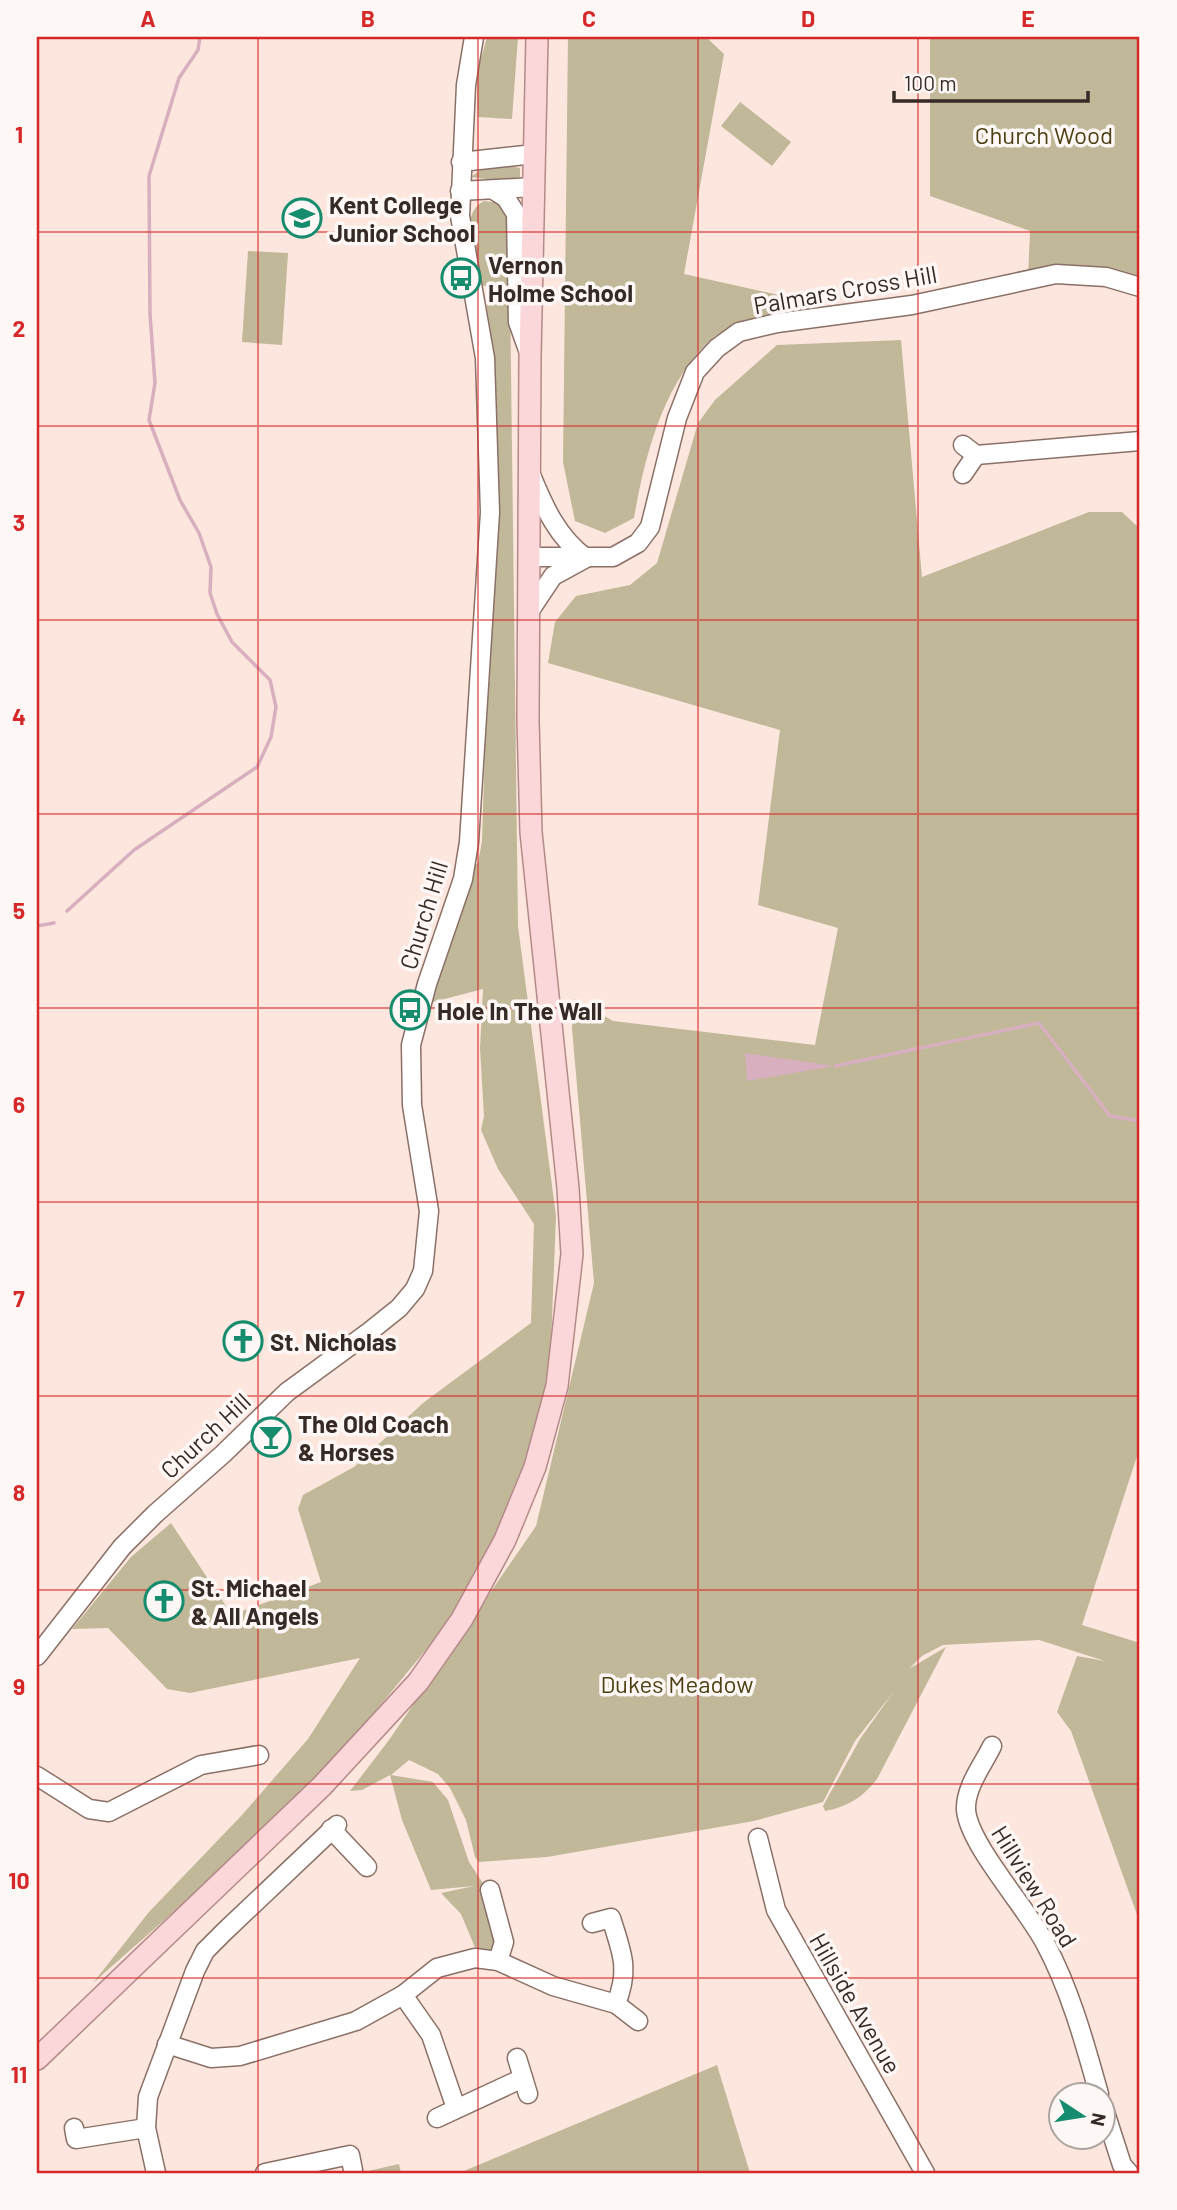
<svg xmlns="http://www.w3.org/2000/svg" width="1177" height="2210" viewBox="0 0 1177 2210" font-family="Barlow,sans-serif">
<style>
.green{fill:#c0b899}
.water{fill:#d7afbf}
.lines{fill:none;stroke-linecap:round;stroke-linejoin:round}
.stream{stroke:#d7afbf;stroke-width:3.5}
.minor-casing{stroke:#8a7066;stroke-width:21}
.major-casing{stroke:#b48a89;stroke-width:24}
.minor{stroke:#fff;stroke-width:18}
.major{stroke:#fbd7d9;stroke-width:21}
.grid{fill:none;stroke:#d62828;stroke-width:2;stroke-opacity:0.55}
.labels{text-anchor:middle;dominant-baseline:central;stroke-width:7;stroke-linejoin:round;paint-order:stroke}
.park-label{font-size:24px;fill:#4c3f11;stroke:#fdf7f5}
.poi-label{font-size:24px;font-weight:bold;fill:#352a26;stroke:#fdf7f5;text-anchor:start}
.street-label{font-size:24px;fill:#352a26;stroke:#fdf7f5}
.neatline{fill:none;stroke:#d62828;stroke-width:2.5}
.grid-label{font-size:23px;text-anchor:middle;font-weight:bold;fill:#d62828}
</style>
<rect width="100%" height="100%" fill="#fde6dd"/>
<g class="green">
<path d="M 487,37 L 518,37 L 512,119 L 478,117 L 477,72 Z"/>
<path d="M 568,37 L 706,37 L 724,54 L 684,274 L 811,302 C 792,308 727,327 715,336 C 664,379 645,455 634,518 L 605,533 L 575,521 L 563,462 Z"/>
<path d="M 930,37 L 1140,37 L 1140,287 L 1028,278 L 1030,231 L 930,196 Z"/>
<path d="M 740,102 L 791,142 L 772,166 L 721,126 Z"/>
<path d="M 501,164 L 520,168 L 520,177 L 500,181 L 471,177 L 483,168 Z"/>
<path d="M 484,201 L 501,203 L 509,212 L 512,285 L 481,286 C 476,262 456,215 484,201 Z"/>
<path d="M 248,251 L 288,253 L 282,345 L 242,342 Z"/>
<path d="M 510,289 L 518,926 L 556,1216 L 550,1370 L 533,1440 L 509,1507 L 478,1573 L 438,1635 L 355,1736 L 264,1832 L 93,1983 L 149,1912 L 242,1815 L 308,1739 L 360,1658 L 190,1693 L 167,1689 L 108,1628 L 72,1629 L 131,1557 L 171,1523 L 232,1615 L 321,1582 L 298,1509 L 303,1495 L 354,1467 L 423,1403 L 531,1323 L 534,1224 L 498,1169 L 481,1130 L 484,1116 L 480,1048 L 483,989 L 433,1002 L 435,973 L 471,867 L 478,863 L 482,841 L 489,614 L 497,566 L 496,455 L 486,291 Z"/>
<path d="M 901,340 L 922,577 L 1089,512 L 1122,512 L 1140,529 L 1140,1447 L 1082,1625 L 1140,1643 L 1140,1672 L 1138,1672 L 1140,1674 L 1140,1923 L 1071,1731 L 1057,1712 L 1077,1656 L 1105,1661 L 1039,1640 L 943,1645 L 922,1656 L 902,1676 L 907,1670 L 946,1647 L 877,1779 C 863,1797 848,1807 825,1811 L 823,1806 L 860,1739 L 894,1691 L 855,1741 L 823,1802 L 754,1821 L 547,1857 L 479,1862 L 475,1857 L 466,1820 L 450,1788 L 438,1774 L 409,1760 L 391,1775 L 433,1782 L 448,1800 L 469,1862 L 484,1885 L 500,1939 L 493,1952 L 476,1950 L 461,1914 L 441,1893 L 474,1886 L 431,1890 L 402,1820 L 390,1775 L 362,1790 L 350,1791 L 389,1740 L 536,1526 L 594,1283 L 572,1028 L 574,999 L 613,1021 L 815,1045 L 838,928 L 758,905 L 780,730 L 548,663 L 555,622 L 576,596 L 630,585 L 657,563 L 698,423 L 715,400 L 777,345 Z"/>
<path d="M 717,2065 L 750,2173 L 459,2173 Z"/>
<path d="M 399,2164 L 401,2173 L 364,2173 L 364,2172 Z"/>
</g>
<path class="water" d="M 745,1053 L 835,1066 L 747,1081 Z"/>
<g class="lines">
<g class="stream">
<path d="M 67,911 L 134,850 L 257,767 L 271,737 L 276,707 L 270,680 L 232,642 L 217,614 L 210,593 L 211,567 L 199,533 L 180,500 L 149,420 L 155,383 L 150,314 L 149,176 L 179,78 L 198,50 L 200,37"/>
<path d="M 37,926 L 54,923"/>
<path d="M 835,1066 L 1039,1023 L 1110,1116 L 1140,1121"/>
</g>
<g class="minor-casing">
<g id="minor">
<path d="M 461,162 L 534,154"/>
<path d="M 460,191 L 534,187"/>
<path d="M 495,191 L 506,198 L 516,214 L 518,322 L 528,350"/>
<path d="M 963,445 L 976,455 L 963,474"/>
<path d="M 976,455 L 1140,441"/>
<path d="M 530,557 L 613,557 L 638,543 L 650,527 L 677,418 L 695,372 L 717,348 L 739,332 L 777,323 L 912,305 L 1056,274 L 1106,277 L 1140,287"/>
<path d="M 529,612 L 553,576 L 586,558 C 558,538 544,507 531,475"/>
<path d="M 37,1656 L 122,1547 L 155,1514 L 223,1454 L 287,1392 L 369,1332 L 399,1308 L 415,1289 L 423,1271 L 429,1211 L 412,1105 L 411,1045 L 427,984 L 463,879 L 469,842 L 490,512 L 485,358 L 460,216 L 466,85 L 474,37"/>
<path d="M 992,1746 C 983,1765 965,1787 966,1810 C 969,1845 1027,1908 1045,1943 C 1070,1989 1085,2044 1099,2094"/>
<path d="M 37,1776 L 89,1809 L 109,1812 L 201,1765 L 259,1755"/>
<path d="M 331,1829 L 367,1867"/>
<path d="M 758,1838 L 776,1910 L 925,2173"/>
<path d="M 490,1890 L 504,1942 L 498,1961"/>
<path d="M 592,1923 L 611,1918 C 622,1953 630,1969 616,2004"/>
<path d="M 403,1995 L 431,2035 L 456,2108"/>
<path d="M 167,2044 L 211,2058 L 240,2056 L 356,2021 L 403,1995 L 437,1968 L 475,1958 L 498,1961 L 553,1986 L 616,2004 L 638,2021"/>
<path d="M 517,2058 L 528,2094"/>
<path d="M 1104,2109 L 1122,2165 L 1129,2173"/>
<path d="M 437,2118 L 523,2078"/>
<path d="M 74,2128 L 76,2139 L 146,2128"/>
<path d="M 156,2173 L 146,2128 L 148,2097 L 195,1971 L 205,1951 L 225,1931 L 337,1825"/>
<path d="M 265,2173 L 350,2155 L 353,2170"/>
</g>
</g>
<g class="major-casing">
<path id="major" d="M 37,2059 L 322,1786 L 418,1682 L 462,1619 L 505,1540 L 535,1467 L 557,1386 L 572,1254 L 568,1188 L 531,832 L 528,720 L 530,357 L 537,37"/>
</g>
<use href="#minor" class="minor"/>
<use href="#major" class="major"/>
</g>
<path class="grid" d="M 258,37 L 258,2173M 478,37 L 478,2173M 698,37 L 698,2173M 918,37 L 918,2173M 37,232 L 1140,232M 37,426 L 1140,426M 37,620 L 1140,620M 37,814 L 1140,814M 37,1008 L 1140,1008M 37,1202 L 1140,1202M 37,1396 L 1140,1396M 37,1590 L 1140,1590M 37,1784 L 1140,1784M 37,1978 L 1140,1978"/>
<defs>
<g id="school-ring" transform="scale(2.0125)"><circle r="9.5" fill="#fdf7f5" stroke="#158c6e" stroke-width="1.5"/><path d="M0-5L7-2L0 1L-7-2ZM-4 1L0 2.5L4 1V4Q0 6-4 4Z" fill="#158c6e"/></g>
<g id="bus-ring" transform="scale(2.0125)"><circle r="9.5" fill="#fdf7f5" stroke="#158c6e" stroke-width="1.5"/><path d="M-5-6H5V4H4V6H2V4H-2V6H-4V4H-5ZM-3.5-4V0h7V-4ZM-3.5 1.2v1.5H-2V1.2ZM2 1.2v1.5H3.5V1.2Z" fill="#158c6e"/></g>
<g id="church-ring" transform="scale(2.0125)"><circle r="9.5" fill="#fdf7f5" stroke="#158c6e" stroke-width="1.5"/><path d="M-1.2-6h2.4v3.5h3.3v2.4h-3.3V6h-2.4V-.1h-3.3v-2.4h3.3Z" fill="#158c6e"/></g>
<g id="bar-ring" transform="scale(2.0125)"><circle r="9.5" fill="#fdf7f5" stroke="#158c6e" stroke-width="1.5"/><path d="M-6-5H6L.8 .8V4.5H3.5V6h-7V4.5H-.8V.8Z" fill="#158c6e"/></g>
</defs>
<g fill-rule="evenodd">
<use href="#school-ring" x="302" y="218"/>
<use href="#bus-ring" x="461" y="278"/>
<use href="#bus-ring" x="410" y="1010"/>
<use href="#church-ring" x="243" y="1341"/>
<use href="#bar-ring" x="271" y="1437"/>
<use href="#church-ring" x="164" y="1601"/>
</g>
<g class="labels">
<g class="park-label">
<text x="1044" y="134">Church Wood</text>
<text x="677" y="1683">Dukes Meadow</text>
</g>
<g class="poi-label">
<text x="329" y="204">Kent College<tspan x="329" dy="28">Junior School</tspan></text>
<text x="488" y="264">Vernon<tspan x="488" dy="28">Holme School</tspan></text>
<text x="437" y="1010">Hole In The Wall</text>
<text x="270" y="1341">St. Nicholas</text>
<text x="298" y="1423">The Old Coach<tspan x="298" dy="28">&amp; Horses</tspan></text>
<text x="191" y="1587">St. Michael<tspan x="191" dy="28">&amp; All Angels</tspan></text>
</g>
<g class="street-label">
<text transform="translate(845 289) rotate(-10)">Palmars Cross Hill</text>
<text transform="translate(423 915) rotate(-73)">Church Hill</text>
<text transform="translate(205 1435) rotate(-43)">Church Hill</text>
<text transform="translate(1035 1886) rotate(58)">Hillview Road</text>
<text transform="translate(856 2003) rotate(60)">Hillside Avenue</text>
</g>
</g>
<rect width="1177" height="2210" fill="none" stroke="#fdf7f5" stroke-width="77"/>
<g transform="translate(1082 2116) rotate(102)"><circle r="33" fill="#fdf7f5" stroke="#ada5a2" stroke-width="2"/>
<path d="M0-5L12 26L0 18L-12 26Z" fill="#158c6e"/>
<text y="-10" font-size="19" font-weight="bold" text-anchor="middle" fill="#352a26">N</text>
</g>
<path d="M894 91v10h194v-10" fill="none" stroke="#352a26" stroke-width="3.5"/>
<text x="904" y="91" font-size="21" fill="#352a26" stroke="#fdf7f5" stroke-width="5" paint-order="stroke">100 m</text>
<rect x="38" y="38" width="1100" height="2134" class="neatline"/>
<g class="grid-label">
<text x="148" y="27">A</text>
<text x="368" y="27">B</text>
<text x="589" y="27">C</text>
<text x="808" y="27">D</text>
<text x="1028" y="27">E</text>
<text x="19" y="143">1</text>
<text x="19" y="337">2</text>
<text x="19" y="531">3</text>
<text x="19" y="725">4</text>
<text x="19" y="919">5</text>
<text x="19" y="1113">6</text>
<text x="19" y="1307">7</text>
<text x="19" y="1501">8</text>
<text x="19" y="1695">9</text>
<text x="19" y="1889">10</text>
<text x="19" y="2083">11</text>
</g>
</svg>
